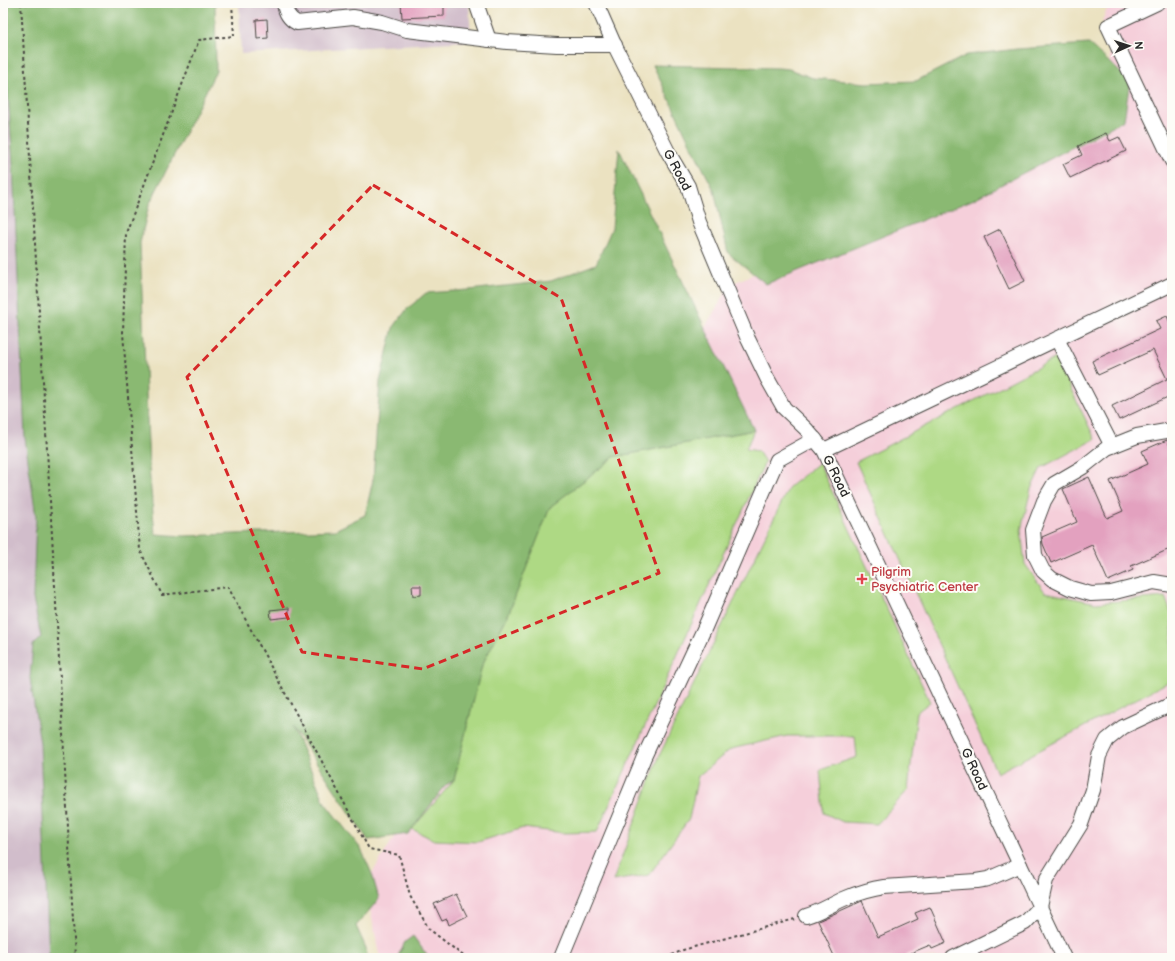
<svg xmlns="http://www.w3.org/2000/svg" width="1175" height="961" viewBox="0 0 1175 961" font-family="'Balsamiq Sans',sans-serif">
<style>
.built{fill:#f5cfda}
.industrial{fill:#d1bdcb}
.green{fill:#aed984;stroke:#6c8258}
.forest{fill:#8ab972;stroke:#5a724e}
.building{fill:#e3a1bf}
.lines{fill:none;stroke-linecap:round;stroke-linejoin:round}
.minor-casing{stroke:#484642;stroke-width:16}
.path{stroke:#484642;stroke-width:2;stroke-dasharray:3 3;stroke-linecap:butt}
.minor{stroke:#fff;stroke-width:14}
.marked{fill:none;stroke:#d62828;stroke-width:3;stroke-dasharray:8 5;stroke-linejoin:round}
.health-dot{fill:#e0444e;stroke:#fdfcf7;stroke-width:1.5}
.labels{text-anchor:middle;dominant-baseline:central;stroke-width:4;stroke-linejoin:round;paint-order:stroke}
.street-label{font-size:13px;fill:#2b2b2b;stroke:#fdfcf7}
.health-label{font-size:13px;fill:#be3a42;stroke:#fdfcf7;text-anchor:start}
</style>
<rect width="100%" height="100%" fill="#fdfcf7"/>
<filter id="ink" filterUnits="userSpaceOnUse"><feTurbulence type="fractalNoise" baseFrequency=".025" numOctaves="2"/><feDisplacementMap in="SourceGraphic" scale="8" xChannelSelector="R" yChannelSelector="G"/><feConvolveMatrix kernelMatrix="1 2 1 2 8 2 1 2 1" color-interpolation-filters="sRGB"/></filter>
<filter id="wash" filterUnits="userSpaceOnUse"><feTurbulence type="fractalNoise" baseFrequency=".012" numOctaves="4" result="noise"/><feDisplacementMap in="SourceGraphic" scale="16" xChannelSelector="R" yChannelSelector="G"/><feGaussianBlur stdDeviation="0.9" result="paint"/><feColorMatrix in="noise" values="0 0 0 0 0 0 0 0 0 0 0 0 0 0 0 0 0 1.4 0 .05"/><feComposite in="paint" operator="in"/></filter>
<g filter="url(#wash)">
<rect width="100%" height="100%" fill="#ebe2c1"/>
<path class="built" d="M 1108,3 L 1172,3 L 1172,958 L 380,958 L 365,885 L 731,284 L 1111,115 L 1109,31 L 1102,21 L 1108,7 Z"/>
<g class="industrial">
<path d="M 3,3 L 11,3 L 69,958 L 3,958 Z"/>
<path d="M 239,3 L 469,3 L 471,41 L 241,54 Z"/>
</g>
<g class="green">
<path d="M 1056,358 L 1095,439 L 1041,468 L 1031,489 L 1021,530 L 1025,564 L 1045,592 L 1096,603 L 1165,597 L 1172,615 L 1172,680 L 997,773 L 856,462 Z"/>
<path d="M 754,430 L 746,449 L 758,451 L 765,462 L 597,832 L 565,833 L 523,828 L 478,842 L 434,840 L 412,829 L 454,780 L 482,665 L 508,615 L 550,507 L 614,457 Z"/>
<path d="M 819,463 L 930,702 L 917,712 L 908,790 L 877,824 L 843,822 L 824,813 L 820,770 L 857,757 L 855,736 L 787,736 L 731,749 L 698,776 L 689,819 L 649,875 L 613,881 L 660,754 L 789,487 Z"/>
</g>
<g class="forest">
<path d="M 3,3 L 215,3 L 216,71 L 149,205 L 140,243 L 149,468 L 155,534 L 184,536 L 335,530 L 365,515 L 373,480 L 380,381 L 393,328 L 407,309 L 426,293 L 469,290 L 551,281 L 596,264 L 612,228 L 619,149 L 754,430 L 614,457 L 550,507 L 508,615 L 482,665 L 454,780 L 446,785 L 408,834 L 368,840 L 293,727 L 325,803 L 361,849 L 372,874 L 379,899 L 356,926 L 366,948 L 367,958 L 49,958 L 40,743 L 30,678 L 33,645 L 41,637 L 33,598 L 36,517 L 25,438 L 13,164 L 3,24 Z"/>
<path d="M 1089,44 L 1130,81 L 1124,120 L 972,200 L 766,284 L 728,253 L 714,190 L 688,139 L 653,65 L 778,68 L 789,69 L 813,78 L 866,83 L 916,81 L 967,55 L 1017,49 Z"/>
<path d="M 413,936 L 429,958 L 397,958 L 405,942 Z"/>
</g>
<g id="blocks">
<g class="building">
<path d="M 401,3 L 444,3 L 444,16 L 402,18 Z"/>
<path d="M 267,19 L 268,38 L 257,39 L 256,20 Z"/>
<path d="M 1106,133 L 1110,141 L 1119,137 L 1126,151 L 1070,178 L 1063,164 L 1082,155 L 1078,146 Z"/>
<path d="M 1000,229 L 1025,281 L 1009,289 L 984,237 Z"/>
<path d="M 1167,316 L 1170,323 L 1172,322 L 1172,395 L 1119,420 L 1112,406 L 1167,379 L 1153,350 L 1098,375 L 1092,361 L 1160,329 L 1156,321 Z"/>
<path d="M 1167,440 L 1172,450 L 1172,548 L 1131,566 L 1133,570 L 1108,581 L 1092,545 L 1051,563 L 1043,544 L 1042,537 L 1077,522 L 1063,489 L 1089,477 L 1107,518 L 1123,511 L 1110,481 L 1148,464 L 1142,451 Z"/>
<path d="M 412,586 L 421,586 L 421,595 L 413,596 Z"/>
<path d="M 289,608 L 289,617 L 271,619 L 270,610 Z"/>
<path d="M 456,894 L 467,916 L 449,925 L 447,919 L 442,921 L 434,904 Z"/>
<path d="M 862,901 L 878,937 L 918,919 L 915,913 L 930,907 L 946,943 L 932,949 L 930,945 L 906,955 L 907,958 L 835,958 L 818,921 Z"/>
</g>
</g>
</g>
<g filter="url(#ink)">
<use href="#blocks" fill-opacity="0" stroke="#484642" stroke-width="1"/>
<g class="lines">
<g class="minor-casing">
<g id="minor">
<path d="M 284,3 C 285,12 289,19 297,23 L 353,17 L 382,22 L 407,30 L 507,42 L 557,45 L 615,45"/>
<path d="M 476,3 L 489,40"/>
<path d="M 596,3 L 614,44 L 668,152 L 688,186 L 699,222 L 748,339 L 767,378 L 784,408 L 806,429 L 824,450 L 1064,958"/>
<path d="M 1157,3 L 1108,26 L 1172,161"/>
<path d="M 1057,339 L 1112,446"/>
<path d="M 1172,430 L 1137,436 L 1107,448 L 1083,467 L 1054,484 L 1044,501 L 1033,530 L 1035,555 L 1043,571 L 1052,579 L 1070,588 L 1091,594 L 1111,593 L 1154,582 L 1172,585"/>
<path d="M 824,450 L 1172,284"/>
<path d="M 806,916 C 820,912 832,904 846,898 C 858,893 871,889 884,887 L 976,881 L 988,879 L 1020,865"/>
<path d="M 561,958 L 644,757 L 705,627 L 777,460 L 815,439"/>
<path d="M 953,958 L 1025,923 L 1040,907 L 1046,880 L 1081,824 L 1093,790 L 1099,756 L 1107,740 L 1123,727 L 1172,704"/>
</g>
</g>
<g class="path">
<path d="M 21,3 L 56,604 L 75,958"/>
<path d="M 232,3 L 234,36 L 199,40 L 126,233 L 123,333 L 140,550 L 162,595 L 228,587 L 369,849 L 399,855 L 410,896 L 429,929 L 466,958"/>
<path d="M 666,958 L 683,950 L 795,919"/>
</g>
<use href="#minor" class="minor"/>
</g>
</g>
<path class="marked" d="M 373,185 L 561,298 L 659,573 L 423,669 L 302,652 L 187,377 Z"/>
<path class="health-dot" d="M860 573h4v4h4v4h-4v4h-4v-4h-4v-4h4z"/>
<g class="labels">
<g class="street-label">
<text transform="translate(677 170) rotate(62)">G Road</text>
<text transform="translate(836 476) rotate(64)">G Road</text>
<text transform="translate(974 769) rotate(65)">G Road</text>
</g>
<g class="health-label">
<text x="871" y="572">Pilgrim<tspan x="871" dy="15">Psychiatric Center</tspan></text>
</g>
</g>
<rect width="1175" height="961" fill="none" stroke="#fdfcf7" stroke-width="16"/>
<g transform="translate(1129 46) rotate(87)" stroke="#fdfcf7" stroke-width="3" paint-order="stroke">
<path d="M0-3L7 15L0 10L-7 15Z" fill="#2b2b2b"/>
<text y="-6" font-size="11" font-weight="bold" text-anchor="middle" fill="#2b2b2b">N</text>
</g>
</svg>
